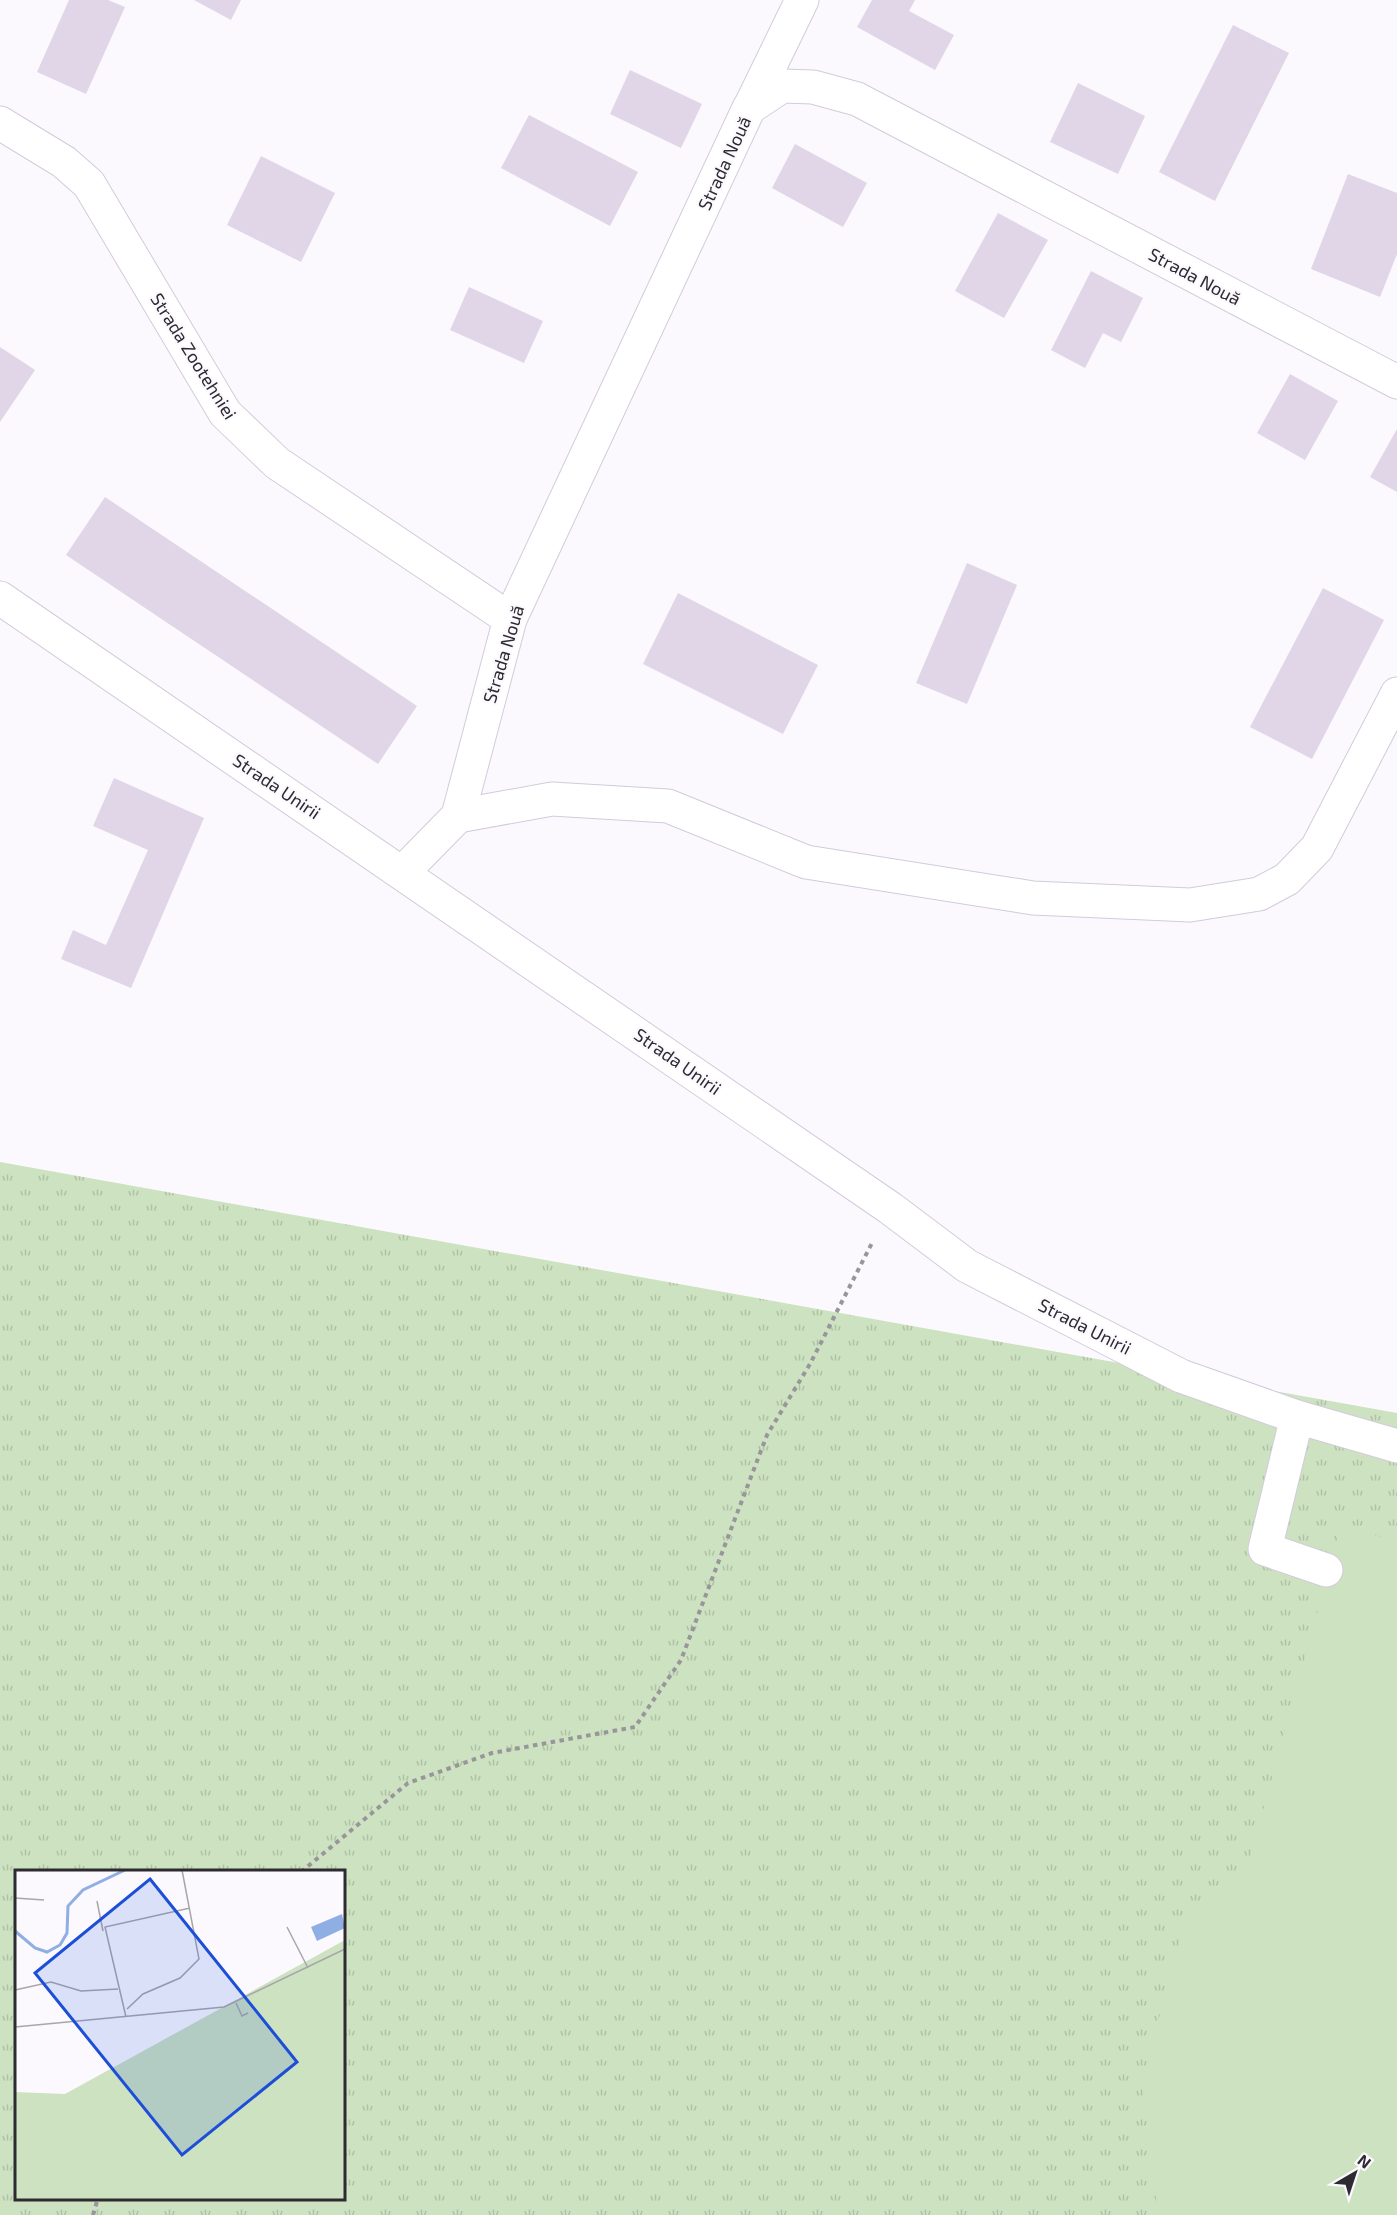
<svg xmlns="http://www.w3.org/2000/svg" width="1397" height="2215" viewBox="0 0 1397 2215" font-family="'Exo 2',sans-serif">
<style>
.grass{fill:url(#grass-tufts);fill-rule:evenodd}
.garden{fill:#cde2c0}
.building{fill:#e0d6e7}
.lines{fill:none;stroke-linecap:round;stroke-linejoin:round}
.minor-casing{stroke:#d2cbdc;stroke-width:35}
.major-casing{stroke:#d2cbdc;stroke-width:35}
.path{stroke:#98959b;stroke-width:4;stroke-dasharray:4.5 4.5;stroke-linecap:butt}
.minor{stroke:#fff;stroke-width:33}
.major{stroke:#fff;stroke-width:33}
.labels{text-anchor:middle;dominant-baseline:central;stroke-width:4.5;stroke-linejoin:round;paint-order:stroke}
.street-label{font-size:18px;fill:#2d2a31;stroke:#fbf9fd}
.inset-river{fill:none;stroke:#8faee3;stroke-width:3}
.inset-road{fill:none;stroke:#a9a6ab;stroke-width:1.5}
.view{fill:#1d4ed8;fill-opacity:0.15;stroke:#1d4ed8;stroke-width:3}
.inset-edge{fill:none;stroke:#2d2a31;stroke-width:3}
</style>
<defs>
<pattern id="grass-tufts" width="24" height="20" patternUnits="userSpaceOnUse" patternTransform="scale(1.5)"><rect width="24" height="20" fill="#cde2c0"/><path d="M3 7l-1-3M5 7V3M7 7l1-3M15 17l-1-3M17 17v-4M19 17l1-3" fill="none" stroke="#b0c2a5"/></pattern>
</defs>
<rect width="100%" height="100%" fill="#fbf9fd"/>
<path class="grass" d="M 0,1162 L 1397,1413 L 1397,2215 L 0,2215 ZM 16,1872 L 344,1872 L 344,2198 L 16,2198 Z"/>
<path class="garden" d="M 1341,1526 L 1397,1541 L 1397,2215 L 1158,2215 L 1142,2080 L 1182,1934 L 1247,1869 Z"/>
<g class="building">
<path d="M 69,0 L 108,0 L 125,7 L 86,94 L 37,72 Z"/>
<path d="M 194,0 L 241,0 L 231,20 Z"/>
<path d="M 872,0 L 915,0 L 909,11 L 954,35 L 935,70 L 857,27 Z"/>
<path d="M 1233,25 L 1289,53 L 1215,201 L 1159,172 Z"/>
<path d="M 630,70 L 702,104 L 681,148 L 610,114 Z"/>
<path d="M 1078,83 L 1145,116 L 1118,174 L 1050,142 Z"/>
<path d="M 529,115 L 638,172 L 610,226 L 501,168 Z"/>
<path d="M 795,144 L 867,183 L 843,227 L 772,188 Z"/>
<path d="M 261,156 L 335,193 L 301,262 L 227,225 Z"/>
<path d="M 1348,174 L 1397,193 L 1397,254 L 1380,297 L 1311,269 Z"/>
<path d="M 998,213 L 1048,240 L 1004,318 L 955,291 Z"/>
<path d="M 1091,271 L 1143,298 L 1121,342 L 1103,333 L 1085,368 L 1051,350 Z"/>
<path d="M 469,287 L 543,321 L 524,363 L 450,330 Z"/>
<path d="M 0,347 L 35,370 L 0,422 Z"/>
<path d="M 1290,374 L 1338,401 L 1305,460 L 1257,433 Z"/>
<path d="M 1397,429 L 1397,492 L 1370,477 Z"/>
<path d="M 105,497 L 417,706 L 378,764 L 66,555 Z"/>
<path d="M 967,563 L 1017,585 L 967,704 L 916,683 Z"/>
<path d="M 1323,588 L 1384,620 L 1312,759 L 1250,727 Z"/>
<path d="M 678,593 L 818,665 L 783,734 L 643,664 Z"/>
<path d="M 114,778 L 204,818 L 131,988 L 61,959 L 73,930 L 106,945 L 148,850 L 93,826 Z"/>
</g>
<g class="lines">
<g class="minor-casing">
<g id="minor">
<path d="M 750,107 L 802,0"/>
<path d="M 0,123 L 64,162 L 89,184 L 225,413 L 277,463 L 510,619"/>
<path d="M 458,816 L 552,799 L 668,806 L 806,862 L 1033,898 L 1190,905 L 1259,894 L 1287,879 L 1317,848 L 1397,694"/>
<path d="M 403,872 L 458,816 L 510,619 L 749,108 L 782,86 L 813,87 L 857,99 L 1397,382"/>
<path d="M 1297,1417 L 1265,1549 L 1326,1570"/>
</g>
</g>
<g class="major-casing">
<path id="major" d="M 0,598 L 890,1208 L 967,1266 L 1181,1376 L 1297,1417 L 1397,1446"/>
</g>
<g class="path">
<path d="M 301,1872 L 408,1783 L 492,1753 L 635,1727 L 681,1660 L 767,1435 L 810,1364 L 872,1243"/>
<path d="M 93,2215 L 98,2198"/>
</g>
<use href="#minor" class="minor"/>
<use href="#major" class="major"/>
</g>
<g class="labels">
<g class="street-label">
<text transform="translate(724 163) rotate(-65)">Strada Nouă</text>
<text transform="translate(1195 276) rotate(28)">Strada Nouă</text>
<text transform="translate(194 356) rotate(58)">Strada Zootehniei</text>
<text transform="translate(503 654) rotate(-73)">Strada Nouă</text>
<text transform="translate(277 786) rotate(34)">Strada Unirii</text>
<text transform="translate(678 1061) rotate(35)">Strada Unirii</text>
<text transform="translate(1085 1326) rotate(27)">Strada Unirii</text>
</g>
</g>
<g transform="translate(15 1870)">
<rect width="330" height="330" fill="#fbf9fd"/>
<path d="M 330,70 L 330,330 L 0,330 L 0,222 L 50,224 Z" fill="#cde2c0"/>
<path d="M 290,113 L 330,211 L 286,230 L 252,198 L 232,139 Z" fill="#cde2c0"/>
<path d="M 327,44 L 330,58 L 302,71 L 296,57 Z" fill="#8faee3"/>
<path class="inset-river" d="M 0,61 L 20,78 L 32,82 L 45,75 L 52,63 L 53,36 L 68,20 L 110,0"/>
<path class="inset-road" d="M 0,28 L 29,30M 82,31 L 88,61M 272,57 L 293,98M 0,120 L 36,112 L 66,121 L 103,119M 221,133 L 227,146 L 233,143M 112,139 L 128,124 L 165,108 L 184,89 L 167,0M 111,147 L 90,57 L 175,38M 0,157 L 209,137 L 330,79"/>
<path class="view" d="M 135,9 L 282,192 L 167,285 L 20,103 Z"/>
<rect width="330" height="330" class="inset-edge"/>
</g>
<g transform="translate(1355 2173) rotate(39)" stroke="#fbf9fd" stroke-width="4.5" paint-order="stroke">
<path d="M0-4.5L10 22L0 15L-10 22Z" fill="#2d2a31"/>
<text y="-9" font-size="16" font-weight="bold" text-anchor="middle" fill="#2d2a31">N</text>
</g>
</svg>
